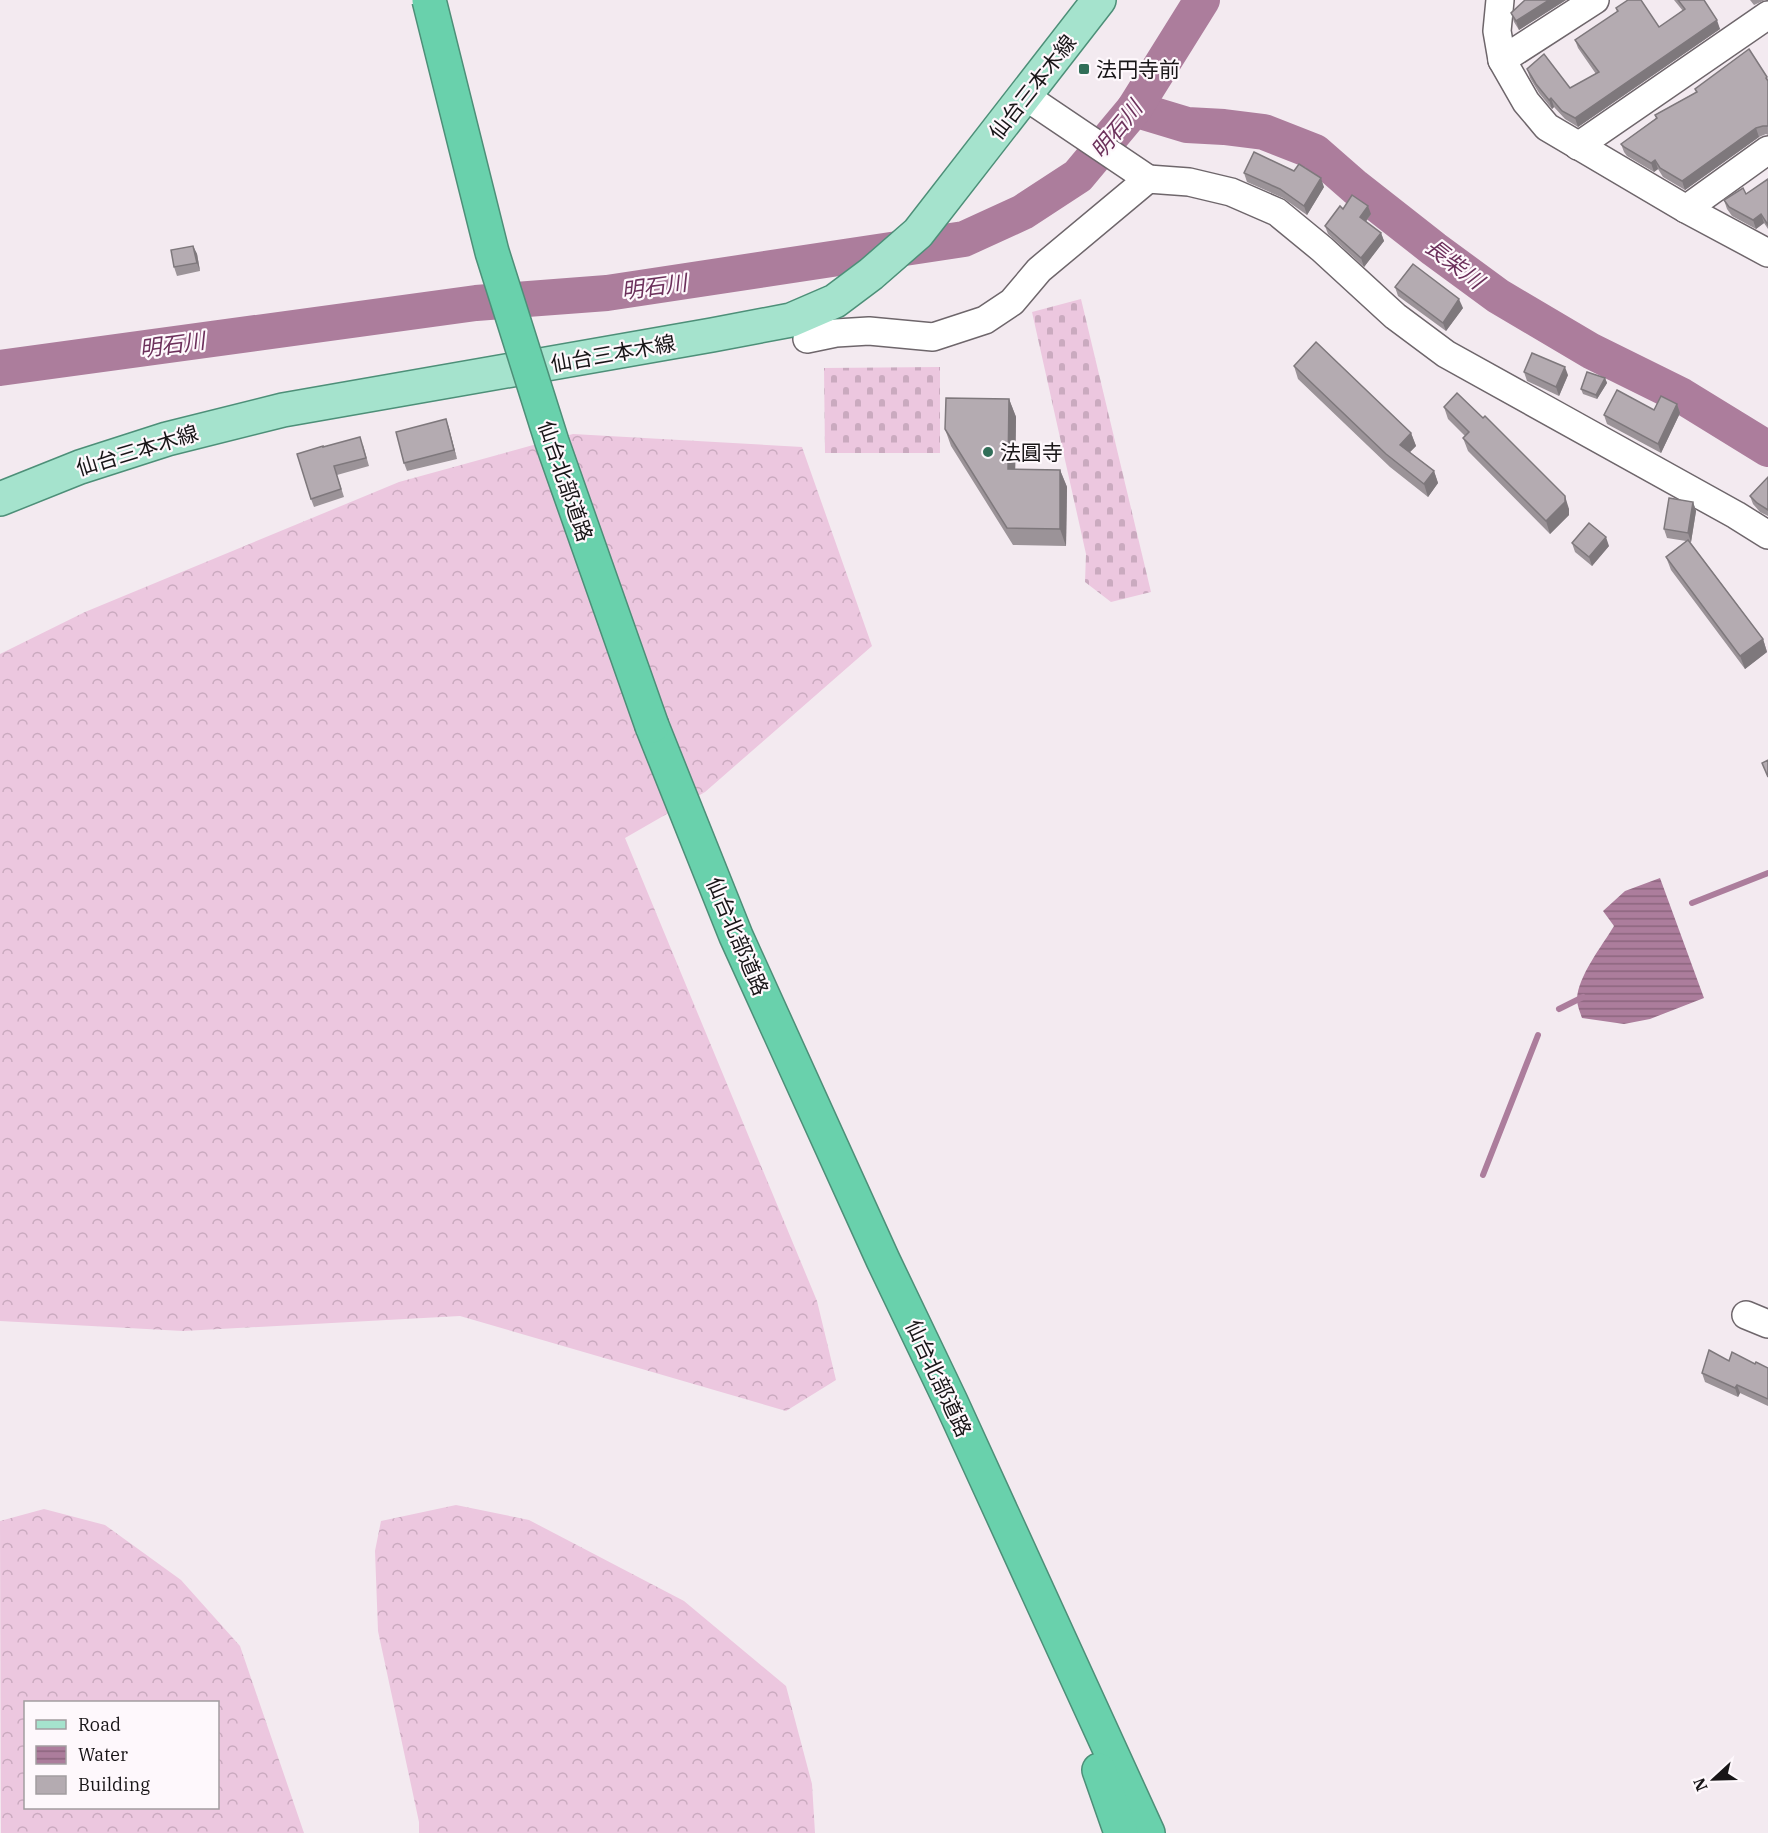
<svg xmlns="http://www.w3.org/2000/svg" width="1768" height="1833" viewBox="0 0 1768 1833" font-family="'IBM Plex Serif','Noto Sans JP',serif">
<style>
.forest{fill:url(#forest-crowns);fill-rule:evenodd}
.cemetery{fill:url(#cemetery-stones)}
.water{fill:url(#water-rules)}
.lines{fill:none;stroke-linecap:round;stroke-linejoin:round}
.stream{stroke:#ac7d9c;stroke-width:6}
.river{stroke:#ac7d9c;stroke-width:36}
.minor-casing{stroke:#6e666b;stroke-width:30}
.major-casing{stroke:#4d8f78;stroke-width:36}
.highway-casing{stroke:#4d8f78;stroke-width:36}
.minor{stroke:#fff;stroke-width:27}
.major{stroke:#a5e3cd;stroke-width:33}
.highway{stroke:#69d1ac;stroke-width:33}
.highway-bridge-casing{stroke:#4d8f78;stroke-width:36;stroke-linecap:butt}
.highway-bridge{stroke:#69d1ac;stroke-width:33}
.wall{fill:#9b9398}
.shaded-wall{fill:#7e787c}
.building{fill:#b4abb1;stroke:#7e787c;stroke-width:1.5}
.poi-dot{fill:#316e58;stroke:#fef8fc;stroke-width:2}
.labels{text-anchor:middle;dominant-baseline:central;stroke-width:4.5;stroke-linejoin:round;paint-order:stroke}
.poi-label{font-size:21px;fill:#181517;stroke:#fef8fc;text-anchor:start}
.street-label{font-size:21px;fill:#181517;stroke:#fef8fc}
.water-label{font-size:22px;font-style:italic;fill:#6c305b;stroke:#fef8fc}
</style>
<defs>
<pattern id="forest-crowns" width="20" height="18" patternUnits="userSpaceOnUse" patternTransform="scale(1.5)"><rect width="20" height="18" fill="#ecc7df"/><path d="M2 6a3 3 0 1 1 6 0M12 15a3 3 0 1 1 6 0" fill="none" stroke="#caaabf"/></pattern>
<pattern id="cemetery-stones" width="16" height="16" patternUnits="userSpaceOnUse" patternTransform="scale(1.5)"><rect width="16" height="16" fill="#ecc7df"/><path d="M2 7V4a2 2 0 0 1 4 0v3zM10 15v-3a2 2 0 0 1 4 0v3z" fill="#caaabf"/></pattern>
<pattern id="water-rules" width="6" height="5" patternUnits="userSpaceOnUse" patternTransform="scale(1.5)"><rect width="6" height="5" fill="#ac7d9c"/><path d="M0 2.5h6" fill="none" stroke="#8b657e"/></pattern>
</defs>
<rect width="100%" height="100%" fill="#f3eaf0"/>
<g class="forest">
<path d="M 573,434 L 802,447 L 872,646 L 705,792 L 625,838 L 817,1301 L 836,1380 L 786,1411 L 460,1316 L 183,1331 L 0,1321 L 0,654 L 85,612 L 399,482 Z"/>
<path d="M 456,1505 L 529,1520 L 684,1601 L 786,1686 L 812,1784 L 815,1833 L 419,1833 L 419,1822 L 378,1631 L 375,1551 L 381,1521 Z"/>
<path d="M 44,1509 L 105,1525 L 181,1580 L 240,1646 L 304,1833 L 1,1833 L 0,1521 ZM 26,1702 L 218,1702 L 218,1808 L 26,1808 Z"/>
</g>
<g class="cemetery">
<path d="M 1081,299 L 1151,592 L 1111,602 L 1085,582 L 1086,554 L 1032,312 Z"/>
<path d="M 940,367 L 940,453 L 825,453 L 824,368 Z"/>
</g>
<path class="water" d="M 1660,878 L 1704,998 L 1650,1019 L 1624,1024 L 1582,1018 C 1580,1012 1577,1005 1577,999 C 1578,976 1602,946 1614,926 L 1603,911 L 1625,891 Z"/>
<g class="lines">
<g class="stream">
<path d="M 1692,903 L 1768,873"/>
<path d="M 1559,1009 L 1583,997"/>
<path d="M 1483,1175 L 1538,1035"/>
</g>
<g class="river">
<path d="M 1134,109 L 1187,125 L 1224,127 L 1264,132 L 1315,152 L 1355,187 L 1434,249 L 1498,296 L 1591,351 L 1682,396 L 1768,449"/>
<path d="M 0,368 L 476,303 L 607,293 L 964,239 L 1023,212 L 1078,176 L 1134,109 L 1202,0"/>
</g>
<g class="minor-casing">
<g id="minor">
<path d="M 1500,0 L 1497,31 L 1502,60 L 1526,102 L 1547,127 L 1686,209 L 1768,253"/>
<path d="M 1502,60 L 1595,0"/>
<path d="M 1025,96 L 1148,179"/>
<path d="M 1578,146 L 1768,15"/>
<path d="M 1686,209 L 1768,150"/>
<path d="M 807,339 L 836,333 L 869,331 L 933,337 L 985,320 L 1012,302 L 1039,270 L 1148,179 L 1189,182 L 1231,192 L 1277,212 L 1322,249 L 1395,316 L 1446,354 L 1736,515 L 1768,535"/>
<path d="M 1746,1315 L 1768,1324"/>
</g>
</g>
<g class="major-casing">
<path id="major" d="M 0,499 L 80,467 L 167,439 L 283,410 L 712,335 L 791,320 L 835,301 L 871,274 L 918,233 L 1099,0"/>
</g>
<g class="highway-casing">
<g id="highway">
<path d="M 652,726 L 736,936 L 883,1260 L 951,1402 L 1148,1833"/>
<path d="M 1099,1770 L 1121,1833"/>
</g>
</g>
<use href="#minor" class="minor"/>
<use href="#major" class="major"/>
<use href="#highway" class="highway"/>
<g class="highway-bridge-casing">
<path id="highway-bridge" d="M 429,0 L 492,252 L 552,442 L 652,726"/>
</g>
<use href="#highway-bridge" class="highway-bridge"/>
</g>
<g class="wall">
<path d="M 1525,0 L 1566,0 L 1519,30 L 1514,22 L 1511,13 Z"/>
<path d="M 1674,0 L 1704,0 L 1720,29 L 1578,127 L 1565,119 L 1554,107 L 1552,109 L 1539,93 L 1530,78 L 1527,69 L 1570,88 L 1596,74 L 1578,48 L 1575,40 L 1617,12 L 1616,8 L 1659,27 L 1683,11 Z"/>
<path d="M 1750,0 L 1765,0 L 1754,5 Z"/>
<path d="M 1767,77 L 1768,80 L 1768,135 L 1766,134 L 1759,137 L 1685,190 L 1663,177 L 1658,169 L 1654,172 L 1627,156 L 1624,152 L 1621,144 L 1656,118 L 1655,115 L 1696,92 L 1695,89 Z"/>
<path d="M 1244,173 L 1324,187 L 1307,215 L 1283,198 L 1247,182 Z"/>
<path d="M 1768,179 L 1768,229 L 1764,223 L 1756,229 L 1732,216 L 1727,209 L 1724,200 L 1746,194 Z"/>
<path d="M 1343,209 L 1371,214 L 1366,222 L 1381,233 L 1384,241 L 1364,267 L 1328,234 L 1325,226 Z"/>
<path d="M 193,246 L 197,254 L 200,271 L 177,276 L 174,267 Z"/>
<path d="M 1395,287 L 1463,308 L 1446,331 L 1398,296 Z"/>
<path d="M 1294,366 L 1411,433 L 1416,446 L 1410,452 L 1434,471 L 1438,483 L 1428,497 L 1390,467 L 1298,379 Z"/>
<path d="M 1524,372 L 1568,375 L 1559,396 L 1527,381 Z"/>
<path d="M 1605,378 L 1607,383 L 1597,399 L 1583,394 L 1581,389 Z"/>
<path d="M 1009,399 L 1016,417 L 1015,469 L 1060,470 L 1067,487 L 1066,546 L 1013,545 L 951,446 L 945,429 Z"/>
<path d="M 1677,404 L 1680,413 L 1661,453 L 1607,424 L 1604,415 L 1654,410 Z"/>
<path d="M 1444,407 L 1569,509 L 1569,515 L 1550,534 L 1468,451 L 1463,438 L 1465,436 L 1448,419 Z"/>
<path d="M 446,419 L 457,459 L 407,471 L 404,463 Z"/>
<path d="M 363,445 L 369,466 L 337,475 L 344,497 L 314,507 L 311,499 L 323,447 Z"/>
<path d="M 1768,477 L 1768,516 L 1760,512 L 1753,504 L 1750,496 Z"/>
<path d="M 1693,502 L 1696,511 L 1691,542 L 1690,542 L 1763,639 L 1767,652 L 1745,669 L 1671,570 L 1666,557 L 1686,541 L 1667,538 L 1664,529 Z"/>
<path d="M 1572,543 L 1609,546 L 1592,566 L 1575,552 Z"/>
<path d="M 1729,1361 L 1755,1364 L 1768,1368 L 1768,1406 L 1740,1393 L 1738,1397 L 1705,1382 L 1702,1373 Z"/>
</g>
<g class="shaded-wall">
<path d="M 1549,0 L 1566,0 L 1519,30 L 1516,21 Z"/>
<path d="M 1717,20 L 1720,29 L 1578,127 L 1575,118 Z"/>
<path d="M 1551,98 L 1554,107 L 1552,109 L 1549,100 Z"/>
<path d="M 1756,128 L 1759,137 L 1685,190 L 1682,181 Z"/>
<path d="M 1655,160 L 1658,169 L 1654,172 L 1651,163 Z"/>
<path d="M 1321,178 L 1324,187 L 1307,215 L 1304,206 Z"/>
<path d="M 1368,206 L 1371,214 L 1363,225 L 1360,217 Z"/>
<path d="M 1761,214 L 1764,223 L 1756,229 L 1753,220 Z"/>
<path d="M 1381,233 L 1384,241 L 1364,267 L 1361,258 Z"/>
<path d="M 193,246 L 197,254 L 200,271 L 197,263 Z"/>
<path d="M 1459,299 L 1463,308 L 1446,331 L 1443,323 Z"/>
<path d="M 1565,367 L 1568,375 L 1559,396 L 1556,387 Z"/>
<path d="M 1605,378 L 1607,383 L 1597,399 L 1596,395 Z"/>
<path d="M 1009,399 L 1016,417 L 1015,486 L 1008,469 Z"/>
<path d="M 1677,404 L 1680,413 L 1661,453 L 1658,444 Z"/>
<path d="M 446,419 L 449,428 L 457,459 L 454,450 Z"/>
<path d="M 1411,433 L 1416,446 L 1405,457 L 1400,445 Z"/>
<path d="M 1060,470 L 1067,487 L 1066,546 L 1060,529 Z"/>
<path d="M 1434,471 L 1438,483 L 1428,497 L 1424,484 Z"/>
<path d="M 1565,496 L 1569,509 L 1569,515 L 1550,534 L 1546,521 Z"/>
<path d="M 1693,502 L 1696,511 L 1691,542 L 1688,533 Z"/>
<path d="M 1606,537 L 1609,546 L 1592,566 L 1589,557 Z"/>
<path d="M 1763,639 L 1767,652 L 1745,669 L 1740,656 Z"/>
<path d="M 1737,1385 L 1740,1393 L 1738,1397 L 1735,1388 Z"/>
</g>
<g class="building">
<path d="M 1525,0 L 1549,0 L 1516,21 L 1511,13 Z"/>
<path d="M 1628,0 L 1641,0 L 1659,27 L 1685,9 L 1678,0 L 1704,0 L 1717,20 L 1575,118 L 1562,111 L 1551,98 L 1549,100 L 1536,84 L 1527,69 L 1544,54 L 1570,88 L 1599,72 L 1575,40 L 1618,11 L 1616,8 Z"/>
<path d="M 1749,49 L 1767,77 L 1766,78 L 1768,81 L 1768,126 L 1763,126 L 1756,128 L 1682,181 L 1660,168 L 1655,160 L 1651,163 L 1624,147 L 1621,144 L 1657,118 L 1655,115 L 1697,92 L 1695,89 Z"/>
<path d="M 1254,152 L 1294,171 L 1299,164 L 1321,178 L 1304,206 L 1280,189 L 1244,173 Z"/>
<path d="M 1768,179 L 1768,225 L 1761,214 L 1753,220 L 1729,207 L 1724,200 L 1743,188 L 1746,194 Z"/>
<path d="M 1352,195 L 1368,206 L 1360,217 L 1381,233 L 1361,258 L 1325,226 L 1340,206 L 1343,209 Z"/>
<path d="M 193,246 L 197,263 L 174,267 L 171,250 Z"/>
<path d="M 1413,264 L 1459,299 L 1443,323 L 1395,287 Z"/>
<path d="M 1316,342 L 1411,433 L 1400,445 L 1434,471 L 1424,484 L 1386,454 L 1294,366 Z"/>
<path d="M 1532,353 L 1565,367 L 1556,387 L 1524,372 Z"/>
<path d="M 1587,372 L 1605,378 L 1596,395 L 1581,389 Z"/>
<path d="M 1617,390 L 1654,410 L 1661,396 L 1677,404 L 1658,444 L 1604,415 Z"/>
<path d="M 1457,393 L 1483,418 L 1485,416 L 1565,496 L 1565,502 L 1546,521 L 1463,438 L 1469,432 L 1444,407 Z"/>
<path d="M 946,398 L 1009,399 L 1008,469 L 1060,470 L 1060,529 L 1007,528 L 945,429 Z"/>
<path d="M 446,419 L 454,450 L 404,463 L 396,432 Z"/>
<path d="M 360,437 L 366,458 L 334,466 L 341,489 L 311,499 L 297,454 L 323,446 L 323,447 Z"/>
<path d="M 1768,477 L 1768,510 L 1757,503 L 1750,496 Z"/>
<path d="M 1669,498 L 1693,502 L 1688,533 L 1664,529 Z"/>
<path d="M 1589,523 L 1606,537 L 1589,557 L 1572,543 Z"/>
<path d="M 1688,540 L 1763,639 L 1740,656 L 1666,557 Z"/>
<path d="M 1768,760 L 1768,777 L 1762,763 Z"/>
<path d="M 1709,1350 L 1729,1361 L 1732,1352 L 1755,1364 L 1756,1362 L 1768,1368 L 1768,1399 L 1737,1385 L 1735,1388 L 1702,1373 Z"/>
</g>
<g class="poi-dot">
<rect x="1078" y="63" width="12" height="12" rx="3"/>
<circle cx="988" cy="452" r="6"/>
</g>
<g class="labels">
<g class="poi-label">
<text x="1096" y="69">法円寺前</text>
<text x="1000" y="452">法圓寺</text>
</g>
<g class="street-label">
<text transform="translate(1032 87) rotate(-52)">仙台三本木線</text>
<text transform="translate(613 353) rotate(-10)">仙台三本木線</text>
<text transform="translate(137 450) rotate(-17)">仙台三本木線</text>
<text transform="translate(566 481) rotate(71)">仙台北部道路</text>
<text transform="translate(738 936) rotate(67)">仙台北部道路</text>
<text transform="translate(939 1378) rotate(65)">仙台北部道路</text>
</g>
<g class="water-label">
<text transform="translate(1116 129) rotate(-51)">明石川</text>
<text transform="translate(1455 263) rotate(38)">長柴川</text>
<text transform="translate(654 286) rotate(-8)">明石川</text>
<text transform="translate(172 344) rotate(-8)">明石川</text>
</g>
</g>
<rect x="24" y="1701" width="195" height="108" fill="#fef8fc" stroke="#a29da0" stroke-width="1.5"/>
<rect x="36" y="1720" width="30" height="9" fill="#a5e3cd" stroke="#a29da0" stroke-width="1.5"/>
<text x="78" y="1731" font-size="18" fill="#181517">Road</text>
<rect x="36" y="1746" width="30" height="18" fill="url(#water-rules)" stroke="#a29da0" stroke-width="1.5"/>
<text x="78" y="1761" font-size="18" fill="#181517">Water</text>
<rect x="36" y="1776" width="30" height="18" fill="#b4abb1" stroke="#a29da0" stroke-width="1.5"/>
<text x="78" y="1791" font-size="18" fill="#181517">Building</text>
<g transform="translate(1714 1779) rotate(248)" stroke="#fef8fc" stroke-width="4.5" paint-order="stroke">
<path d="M0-4.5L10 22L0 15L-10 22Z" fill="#181517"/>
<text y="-9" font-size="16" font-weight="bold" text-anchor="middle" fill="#181517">N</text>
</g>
</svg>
